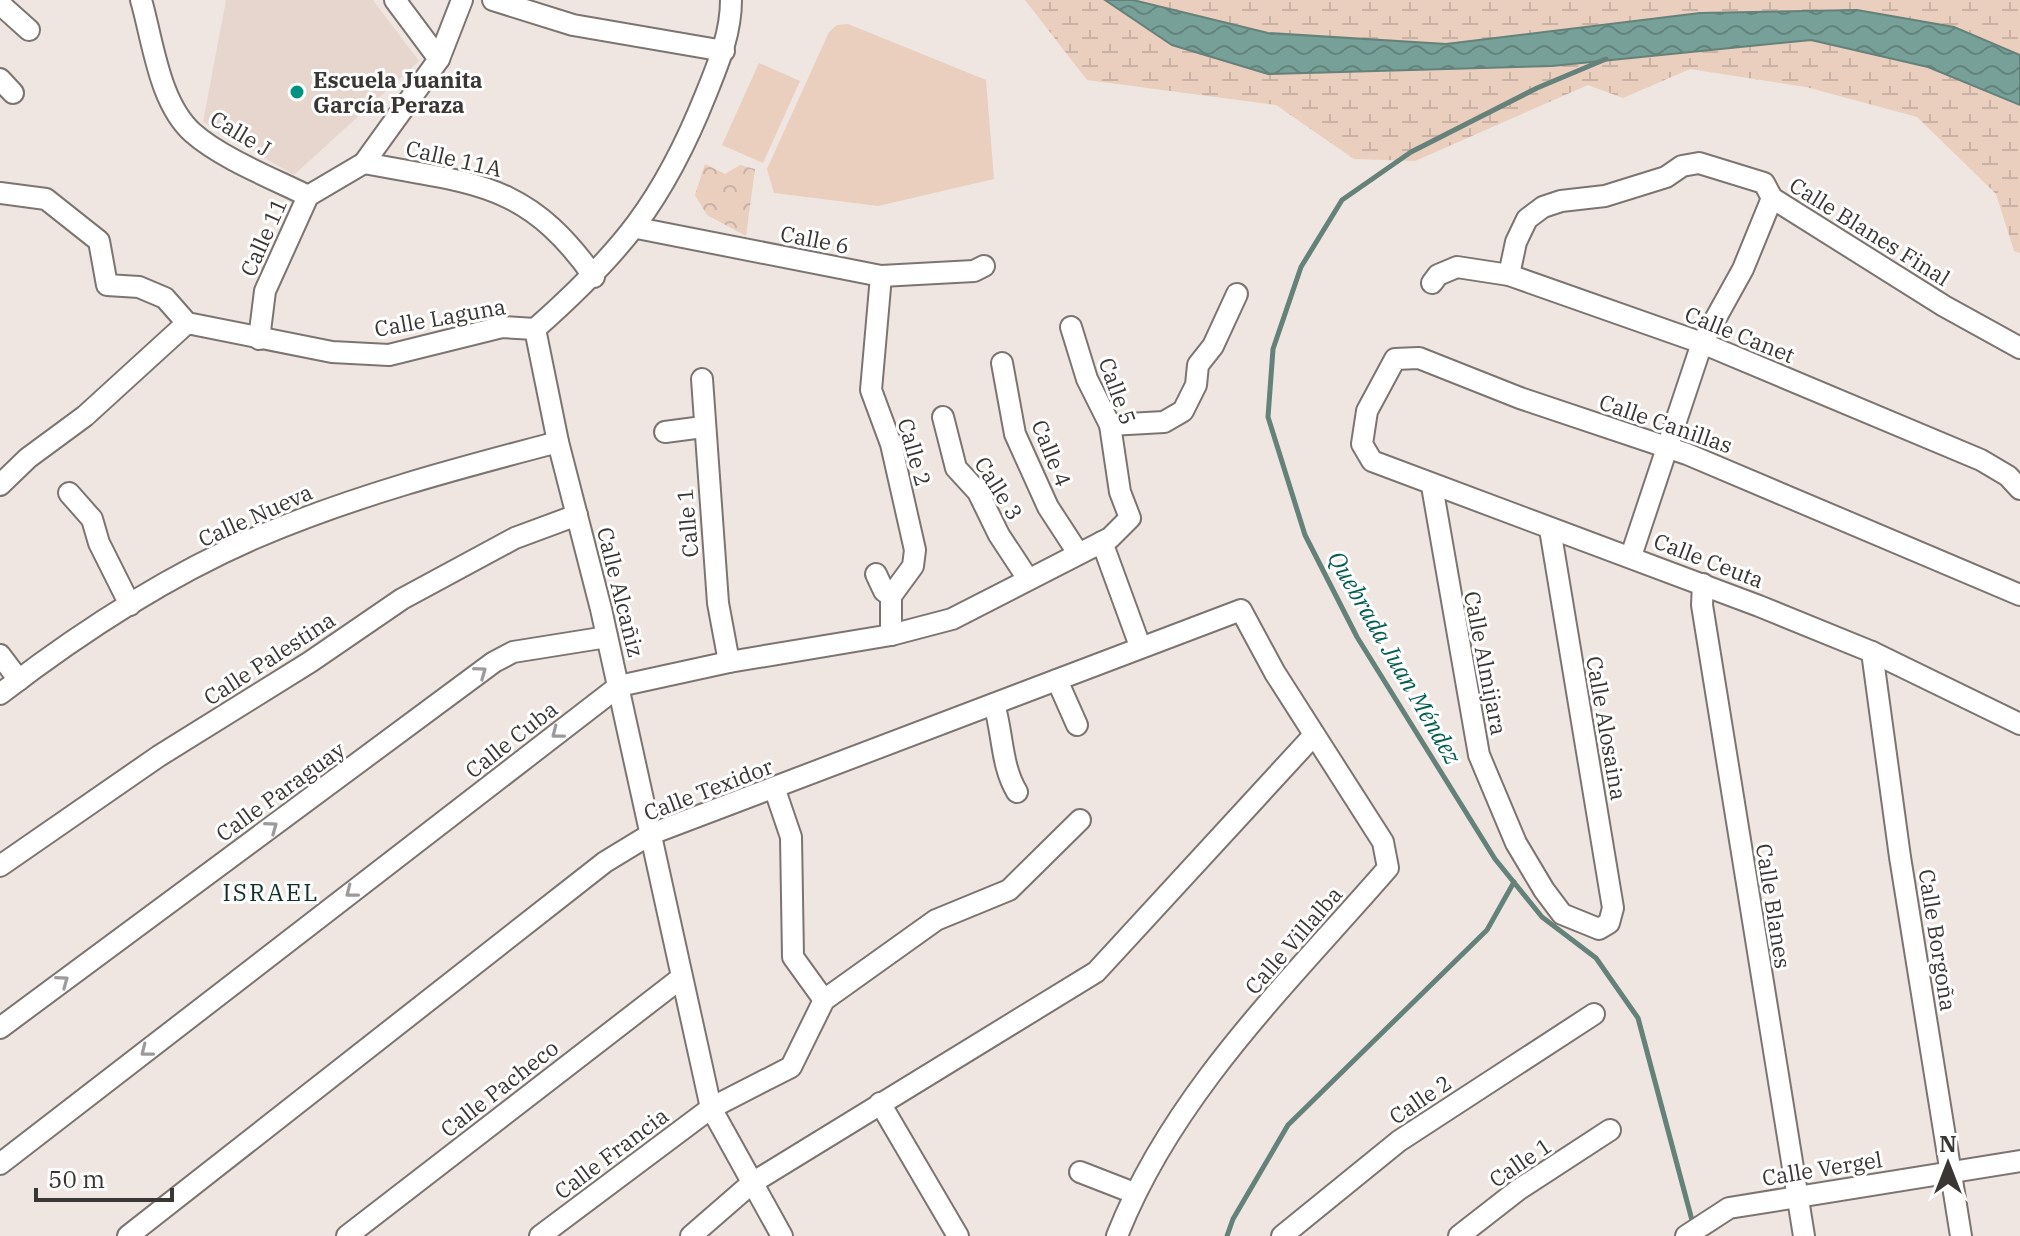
<svg xmlns="http://www.w3.org/2000/svg" width="2020" height="1236" viewBox="0 0 2020 1236" font-family="'IBM Plex Serif',serif">
<style>
.built{fill:#e6d6ce}
.wetland{fill:url(#wetland-marsh)}
.park{fill:url(#park-crowns)}
.pitch{fill:#eacebe}
.water{fill:url(#water-waves);stroke:#64817a;stroke-width:2}
.lines{fill:none;stroke-linecap:round;stroke-linejoin:round}
.stream{stroke:#64817a;stroke-width:5}
.minor-casing{stroke:#7c7470;stroke-width:24}
.minor{stroke:#fff;stroke-width:20}
.oneway{stroke:#9c9a9a}
.poi-dot{fill:#00927f;stroke:#fff;stroke-width:3}
.labels{text-anchor:middle;dominant-baseline:central;stroke-width:6;stroke-linejoin:round;paint-order:stroke}
.poi-label{font-size:22px;font-weight:bold;fill:#393634;stroke:#fff;text-anchor:start}
.street-label{font-size:22px;fill:#393634;stroke:#fff}
.water-label{font-size:24px;font-style:italic;fill:#045f52;stroke:#fff}
.neighbourhood-label{font-size:24px;letter-spacing:2px;fill:#11312b;stroke:#fff}
</style>
<defs>
<pattern id="wetland-marsh" width="20" height="14" patternUnits="userSpaceOnUse" patternTransform="scale(2)"><rect width="20" height="14" fill="#eacebe"/><path d="M1 5h8M5 5V1M11 12h8M15 12V8" fill="none" stroke="#c9b2a4"/></pattern>
<pattern id="park-crowns" width="20" height="18" patternUnits="userSpaceOnUse" patternTransform="scale(2)"><rect width="20" height="18" fill="#eacebe"/><path d="M2 6a3 3 0 1 1 6 0M12 15a3 3 0 1 1 6 0" fill="none" stroke="#c9b2a4"/></pattern>
<pattern id="water-waves" width="16" height="10" patternUnits="userSpaceOnUse" patternTransform="scale(2)"><rect width="16" height="10" fill="#77a198"/><path d="M0 5q4-4 8 0t8 0" fill="none" stroke="#63847d"/></pattern>
</defs>
<rect width="100%" height="100%" fill="#efe6e1"/>
<path class="built" d="M 226,0 L 373,0 L 419,61 L 294,175 L 203,122 Z"/>
<path class="wetland" d="M 1025,0 L 2020,0 L 2020,253 L 2014,251 L 1996,194 L 1917,117 L 1806,87 L 1690,69 L 1623,98 L 1588,85 L 1415,161 L 1354,159 L 1276,105 L 1087,80 Z"/>
<path class="park" d="M 705,164 L 725,174 L 740,165 L 755,169 L 746,236 L 707,215 L 695,195 Z"/>
<g class="pitch">
<path d="M 848,24 L 986,80 L 994,179 L 878,206 L 774,193 L 767,169 L 829,32 L 837,25 Z"/>
<path d="M 759,63 L 800,81 L 763,163 L 722,145 Z"/>
</g>
<path class="water" d="M 1105,0 L 1133,0 L 1268,33 L 1446,44 L 1700,13 L 1857,10 L 1954,27 L 2020,55 L 2020,105 L 1928,67 L 1811,40 L 1552,66 L 1268,74 L 1172,45 Z"/>
<g class="lines">
<g class="stream">
<path d="M 1606,59 L 1537,88 L 1411,152 L 1342,200 L 1301,267 L 1273,349 L 1268,417 L 1305,535 L 1357,637 L 1495,859 L 1542,917 L 1596,958 L 1638,1018 L 1693,1224"/>
<path d="M 1227,1236 L 1233,1219 L 1288,1125 L 1487,930 L 1514,882"/>
</g>
<g class="minor-casing">
<g id="minor">
<path d="M 141,0 C 153,41 159,103 193,133 C 221,158 274,179 308,196"/>
<path d="M 395,0 L 439,59"/>
<path d="M 493,0 L 573,25 L 724,51"/>
<path d="M 0,4 L 29,30"/>
<path d="M 0,79 L 13,93"/>
<path d="M 364,163 C 472,184 526,180 594,277"/>
<path d="M 0,193 L 46,199 L 99,241 L 107,285 L 139,287 L 165,298 L 187,323 L 332,352 L 389,355 L 502,327 L 535,329"/>
<path d="M 637,228 L 881,276 L 974,271 L 984,266"/>
<path d="M 1509,275 L 1516,242 L 1527,219 L 1543,207 L 1561,201 L 1605,196 L 1666,177 L 1682,166 L 1699,163 L 1764,183 L 1772,198 L 1944,306 L 2020,348"/>
<path d="M 881,276 L 871,390 L 891,444 L 915,550 L 913,566 L 891,596 L 891,635"/>
<path d="M 1432,283 L 1438,275 L 1457,267 L 1509,275 L 1702,343 L 1981,460 L 2008,476 L 2020,489"/>
<path d="M 535,329 L 558,442 L 601,609 L 711,1108 L 782,1236"/>
<path d="M 535,329 C 621,253 663,202 706,94 C 718,64 731,34 731,0"/>
<path d="M 259,339 L 265,291 L 308,196 L 364,163 L 439,59 L 462,0"/>
<path d="M 1002,363 L 1015,434 L 1048,507 L 1078,553"/>
<path d="M 702,379 L 718,603 L 729,662"/>
<path d="M 943,417 L 956,468 L 978,492 L 999,535 L 1028,579"/>
<path d="M 1110,425 L 1164,422 L 1183,411 L 1196,385 L 1198,365 L 1213,346 L 1237,294"/>
<path d="M 665,432 L 703,427"/>
<path d="M 0,485 L 28,458 L 85,416 L 187,323"/>
<path d="M 1432,486 L 1479,755 L 1516,843 L 1544,890 L 1562,914 L 1599,929 L 1609,923 L 1613,908 L 1550,529"/>
<path d="M 69,493 L 92,519 L 99,543 L 130,605"/>
<path d="M 1102,542 L 1140,646"/>
<path d="M 1631,556 L 1702,343 L 1743,269 L 1772,198"/>
<path d="M 876,574 L 884,591 L 891,596"/>
<path d="M 1703,584 L 1702,605 L 1804,1236"/>
<path d="M 2020,595 L 1687,454 L 1520,398 L 1419,358 L 1395,359 L 1367,411 L 1362,444 L 1372,461 L 1759,606 L 1872,652 L 2020,724"/>
<path d="M 1872,652 L 1900,857 L 1961,1236"/>
<path d="M 0,655 L 19,680"/>
<path d="M 1057,680 L 1077,725"/>
<path d="M 0,694 C 78,634 165,577 255,538 C 353,496 455,469 558,442"/>
<path d="M 994,704 C 1003,733 1001,766 1017,792"/>
<path d="M 775,790 L 791,837 L 793,957 L 824,1000"/>
<path d="M 0,866 L 159,756 L 310,662 L 402,599 L 515,538 L 577,515"/>
<path d="M 0,1028 L 494,662 L 513,652 L 607,637"/>
<path d="M 880,1103 L 958,1236"/>
<path d="M 0,1164 L 619,686 L 729,662 L 891,635 L 952,619 L 1110,538 L 1130,518 L 1120,492 L 1110,425 L 1087,379 L 1071,327"/>
<path d="M 1080,1172 L 1134,1193"/>
<path d="M 128,1236 L 605,862 L 651,834 L 1241,610 L 1275,673 L 1383,842 L 1388,868 C 1289,982 1173,1093 1117,1236"/>
<path d="M 347,1236 L 681,978"/>
<path d="M 540,1236 L 711,1108 L 791,1067 L 824,1000 L 936,920 L 1009,890 L 1080,820"/>
<path d="M 691,1236 L 752,1183 L 1096,972 L 1314,735"/>
<path d="M 1282,1236 L 1399,1141 L 1594,1014"/>
<path d="M 1459,1236 L 1518,1190 L 1610,1130"/>
<path d="M 1686,1236 L 1729,1208 L 2020,1161"/>
</g>
</g>
<use href="#minor" class="minor"/>
</g>
<defs><path id="oneway-chevron" d="M-2-3.5L2.5 0L-2 3.5" fill="none" stroke-width="1.6" stroke-linecap="round" stroke-linejoin="round" transform="scale(2)"/></defs>
<g class="oneway">
<use href="#oneway-chevron" transform="translate(481 672) rotate(-36)"/>
<use href="#oneway-chevron" transform="translate(557 733) rotate(142)"/>
<use href="#oneway-chevron" transform="translate(272 827) rotate(-36)"/>
<use href="#oneway-chevron" transform="translate(351 892) rotate(142)"/>
<use href="#oneway-chevron" transform="translate(63 981) rotate(-36)"/>
<use href="#oneway-chevron" transform="translate(146 1051) rotate(142)"/>
</g>
<circle class="poi-dot" cx="297" cy="92" r="8"/>
<g class="labels">
<g class="poi-label">
<text x="313" y="79">Escuela Juanita<tspan x="313" dy="25">García Peraza</tspan></text>
</g>
<g class="street-label">
<text transform="translate(241 133) rotate(31)">Calle J</text>
<text transform="translate(454 158) rotate(13)">Calle 11A</text>
<text transform="translate(1870 231) rotate(32)">Calle Blanes Final</text>
<text transform="translate(263 237) rotate(-66)">Calle 11</text>
<text transform="translate(815 239) rotate(11)">Calle 6</text>
<text transform="translate(440 317) rotate(-10)">Calle Laguna</text>
<text transform="translate(1740 334) rotate(22)">Calle Canet</text>
<text transform="translate(1118 391) rotate(70)">Calle 5</text>
<text transform="translate(1666 423) rotate(19)">Calle Canillas</text>
<text transform="translate(915 452) rotate(74)">Calle 2</text>
<text transform="translate(1052 453) rotate(68)">Calle 4</text>
<text transform="translate(999 488) rotate(58)">Calle 3</text>
<text transform="translate(255 515) rotate(-24)">Calle Nueva</text>
<text transform="translate(687 523) rotate(-95)">Calle 1</text>
<text transform="translate(1709 560) rotate(21)">Calle Ceuta</text>
<text transform="translate(621 592) rotate(76)">Calle Alcañiz</text>
<text transform="translate(269 658) rotate(-33)">Calle Palestina</text>
<text transform="translate(1486 663) rotate(79)">Calle Almijara</text>
<text transform="translate(1607 728) rotate(80)">Calle Alosaina</text>
<text transform="translate(511 739) rotate(-38)">Calle Cuba</text>
<text transform="translate(708 789) rotate(-21)">Calle Texidor</text>
<text transform="translate(280 791) rotate(-36)">Calle Paraguay</text>
<text transform="translate(1774 906) rotate(81)">Calle Blanes</text>
<text transform="translate(1293 940) rotate(-49)">Calle Villalba</text>
<text transform="translate(1938 940) rotate(81)">Calle Borgoña</text>
<text transform="translate(499 1088) rotate(-38)">Calle Pacheco</text>
<text transform="translate(1420 1099) rotate(-34)">Calle 2</text>
<text transform="translate(611 1153) rotate(-37)">Calle Francia</text>
<text transform="translate(1520 1162) rotate(-34)">Calle 1</text>
<text transform="translate(1822 1168) rotate(-9)">Calle Vergel</text>
</g>
<g class="water-label">
<text transform="translate(1395 657) rotate(60)">Quebrada Juan Méndez</text>
</g>
<g class="neighbourhood-label">
<text x="271" y="892">ISRAEL</text>
</g>
</g>
<g transform="translate(1948 1164)" stroke="#ffffff" stroke-width="6" paint-order="stroke">
<path d="M0-6L14 30L0 20L-14 30Z" fill="#393634"/>
<text y="-12" font-size="22" font-weight="bold" text-anchor="middle" fill="#393634">N</text>
</g>
<path d="M36 1188v12h136v-12" fill="none" stroke="#393634" stroke-width="4"/>
<text x="48" y="1188" font-size="24" fill="#393634" stroke="#ffffff" stroke-width="6" paint-order="stroke">50 m</text>
</svg>
